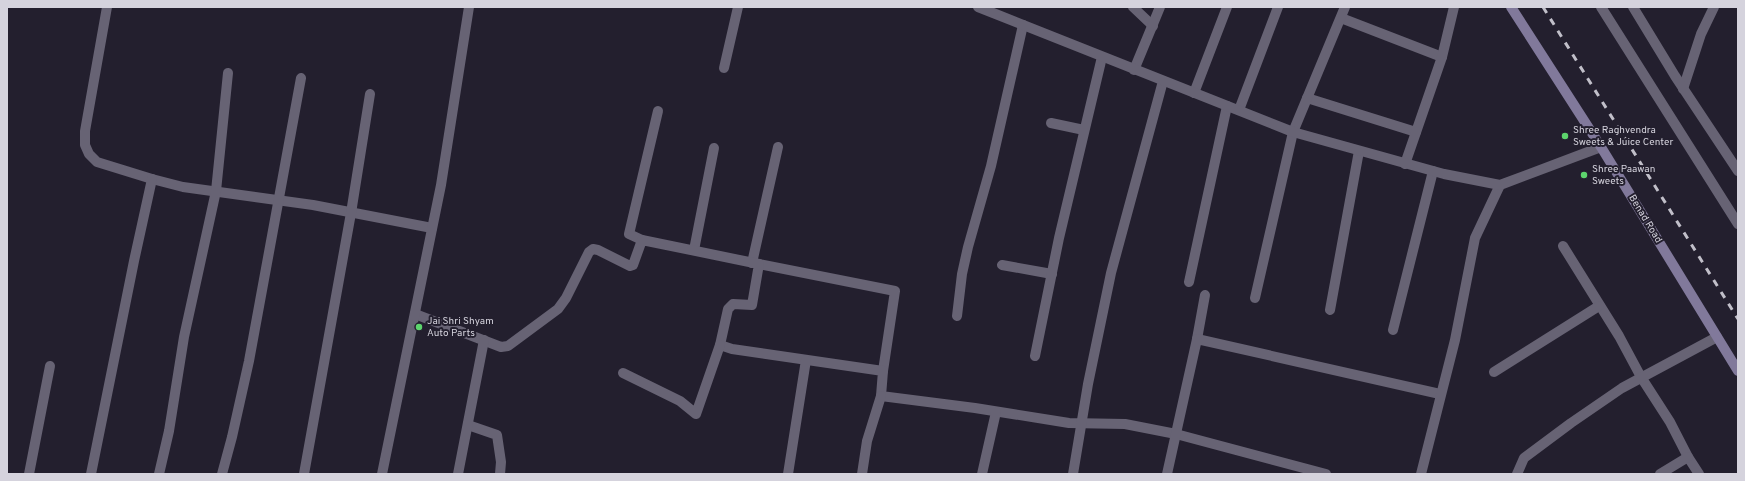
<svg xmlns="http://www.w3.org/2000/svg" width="1745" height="481" viewBox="0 0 1745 481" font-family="Overpass,sans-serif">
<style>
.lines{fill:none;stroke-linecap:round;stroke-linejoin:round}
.minor{stroke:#676374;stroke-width:10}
.tertiary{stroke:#676374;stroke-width:10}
.secondary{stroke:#81799b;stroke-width:10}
.rail{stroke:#c1bfc9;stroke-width:3;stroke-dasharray:7 7;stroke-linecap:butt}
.poi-dot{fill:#5dd56d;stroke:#231f2e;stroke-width:1.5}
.labels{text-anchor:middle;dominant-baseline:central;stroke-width:4;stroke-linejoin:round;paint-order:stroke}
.poi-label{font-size:10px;fill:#d5d3dd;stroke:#231f2e;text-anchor:start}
.street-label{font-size:10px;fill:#d5d3dd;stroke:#231f2e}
</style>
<rect width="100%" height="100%" fill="#231f2e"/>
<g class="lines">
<g class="minor">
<path d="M 107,7 L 85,131 L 85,145 L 89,154 L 97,162 L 152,179 L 183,187 L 313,205 L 432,228"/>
<path d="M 1133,7 L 1153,26"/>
<path d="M 1341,18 L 1442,57"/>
<path d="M 724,68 L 738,7"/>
<path d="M 1134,70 L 1160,7"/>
<path d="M 1683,89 L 1701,34 L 1714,7"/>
<path d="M 1194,93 L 1227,7"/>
<path d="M 1307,98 L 1416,132"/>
<path d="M 1239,110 L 1278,7"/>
<path d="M 1051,123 L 1084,130"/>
<path d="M 1405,164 L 1442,57 L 1454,7"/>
<path d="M 642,240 L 629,234 L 658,111"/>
<path d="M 1563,246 L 1619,336 L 1641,377 L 1670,422 L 1688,457 L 1699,474"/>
<path d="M 694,250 L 714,148"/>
<path d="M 752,263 L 778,147"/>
<path d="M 759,264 L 895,291 L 883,371"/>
<path d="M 1002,265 L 1052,274"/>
<path d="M 1189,282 L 1227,106"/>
<path d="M 1255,298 L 1293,132 L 1345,7"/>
<path d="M 1330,310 L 1359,151"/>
<path d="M 415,314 L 501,347 L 508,346 L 558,309 L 566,298 L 589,252 L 593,249 L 598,250 L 630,266 L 633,265 L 642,240 L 759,264 L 752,305 L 733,304 L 728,309 L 720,345 L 732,349 L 883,371 L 881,396 L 975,408 L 1069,423 L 1125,424 L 1176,434 L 1326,474"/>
<path d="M 957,316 L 962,274 L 968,247 L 991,166 L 1023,25"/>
<path d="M 1393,330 L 1433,171"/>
<path d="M 1197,339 L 1205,295"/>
<path d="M 1035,356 L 1059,238 L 1102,57"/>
<path d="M 1494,372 L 1599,306"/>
<path d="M 623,373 L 680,401 L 696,414 L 720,345"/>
<path d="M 468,425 L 497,435 L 501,462 L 500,474"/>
<path d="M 29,474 L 50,366"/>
<path d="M 91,474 L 134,261 L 152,179"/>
<path d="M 159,474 L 169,431 L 184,337 L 216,191 L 228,73"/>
<path d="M 222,474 L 232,437 L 249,361 L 301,78"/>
<path d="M 304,474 L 351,213 L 370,94"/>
<path d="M 458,474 L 484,340"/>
<path d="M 788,474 L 806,360"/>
<path d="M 862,474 L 867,441 L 881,396"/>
<path d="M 982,474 L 996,412"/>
<path d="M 1073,474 L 1088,384 L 1111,273 L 1163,81"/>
<path d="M 1167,474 L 1197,339 L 1440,394"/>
<path d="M 1421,474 L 1455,340 L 1475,238 L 1500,185"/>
<path d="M 1660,474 L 1688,457"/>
</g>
<g class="tertiary">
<path d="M 978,7 L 1293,132 L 1444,174 L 1500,185 L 1601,147"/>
<path d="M 1601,7 L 1738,224"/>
<path d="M 1633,7 L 1675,76 L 1738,171"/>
<path d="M 382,474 L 441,185 L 469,7"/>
<path d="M 1517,474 L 1524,458 L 1571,423 L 1622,388 L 1717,337"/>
</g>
<path class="secondary" d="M 1511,7 L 1601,147 L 1738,371"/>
<path class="rail" d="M 1543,7 L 1738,319"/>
</g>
<g class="poi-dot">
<circle cx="1565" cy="136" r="4"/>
<circle cx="1584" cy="175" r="4"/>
<circle cx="419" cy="327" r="4"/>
</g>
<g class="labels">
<g class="poi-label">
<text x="1573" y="130">Shree Raghvendra<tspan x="1573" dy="12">Sweets &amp; Juice Center</tspan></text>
<text x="1592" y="169">Shree Paawan<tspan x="1592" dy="12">Sweets</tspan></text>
<text x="427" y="321">Jai Shri Shyam<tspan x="427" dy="12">Auto Parts</tspan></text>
</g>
<g class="street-label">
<text transform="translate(1645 219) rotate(59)">Benad Road</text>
</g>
</g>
<rect width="1745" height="481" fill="none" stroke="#d5d3dd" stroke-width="16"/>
</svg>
